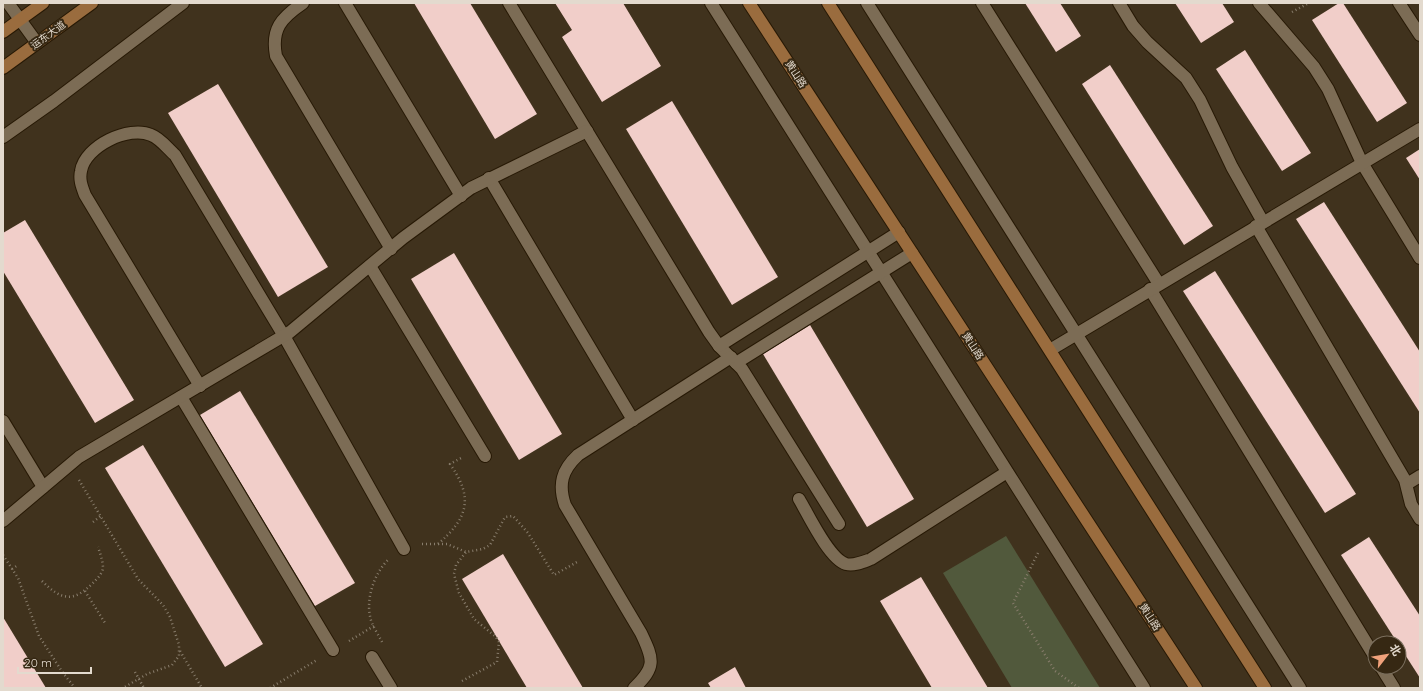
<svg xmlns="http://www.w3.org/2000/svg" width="1423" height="691" viewBox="0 0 1423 691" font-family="Quicksand,'Noto Sans SC',sans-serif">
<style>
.green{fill:#51593c}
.building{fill:#f1cec9}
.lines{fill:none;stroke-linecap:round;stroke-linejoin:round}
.lane-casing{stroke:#271905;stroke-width:14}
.secondary-casing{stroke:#271905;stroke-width:14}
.path{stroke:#887d6c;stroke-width:2.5;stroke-dasharray:1 3;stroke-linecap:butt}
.lane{stroke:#7c6c55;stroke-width:12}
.secondary{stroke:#9a6c3e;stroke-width:12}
.labels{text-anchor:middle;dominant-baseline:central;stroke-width:4;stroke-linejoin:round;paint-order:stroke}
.street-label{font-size:10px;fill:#e3dace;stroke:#362813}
</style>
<rect width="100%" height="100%" fill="#40321d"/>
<path class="green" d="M 1006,536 L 1100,688 L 1012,688 L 943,573 Z"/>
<g class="building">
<path d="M 414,3 L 470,3 L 537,114 L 495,139 Z"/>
<path d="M 555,3 L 623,3 L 661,66 L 602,102 L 562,37 L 572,30 Z"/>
<path d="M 1025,3 L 1060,3 L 1081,36 L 1056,52 Z"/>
<path d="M 1175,3 L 1222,3 L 1234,22 L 1201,43 Z"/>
<path d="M 1339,3 L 1343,3 L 1407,103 L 1377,122 L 1312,20 Z"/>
<path d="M 1245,50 L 1311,153 L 1282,171 L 1216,69 Z"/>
<path d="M 1110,65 L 1213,226 L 1184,245 L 1082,84 Z"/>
<path d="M 218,84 L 328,267 L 278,297 L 168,113 Z"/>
<path d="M 672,101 L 778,277 L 732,305 L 626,129 Z"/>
<path d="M 1420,149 L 1420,180 L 1406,158 Z"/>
<path d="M 1324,202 L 1420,352 L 1420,413 L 1296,219 Z"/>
<path d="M 25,220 L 134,400 L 95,423 L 3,271 L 3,233 Z"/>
<path d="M 454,253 L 562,434 L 519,460 L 411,279 Z"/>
<path d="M 1215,271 L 1356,494 L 1325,513 L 1183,291 Z"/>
<path d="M 810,325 L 914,499 L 867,527 L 763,354 Z"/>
<path d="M 240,391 L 355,583 L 315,606 L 200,415 Z"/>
<path d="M 143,445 L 263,644 L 225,667 L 105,468 Z"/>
<path d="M 1369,537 L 1420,616 L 1420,678 L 1341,555 Z"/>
<path d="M 503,554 L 583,688 L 527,688 L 462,579 Z"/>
<path d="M 921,577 L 988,688 L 932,688 L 880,601 Z"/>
<path d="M 3,617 L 46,688 L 3,688 Z"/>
<path d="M 735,667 L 746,688 L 711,688 L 708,683 Z"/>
</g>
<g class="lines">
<g class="lane-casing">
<g id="lane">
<path d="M 8,3 L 37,43"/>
<path d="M 303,3 C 281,18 271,29 276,56 L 391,249"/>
<path d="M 345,3 L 461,196"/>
<path d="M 509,3 L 709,332 L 719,346 L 742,369 L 839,524"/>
<path d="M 711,3 L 1144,688"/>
<path d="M 867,3 L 1300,688"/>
<path d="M 982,3 L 1159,284"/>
<path d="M 1119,3 L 1133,26 L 1147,42 L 1186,78 L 1200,100 L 1232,167 L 1263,222"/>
<path d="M 1259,3 L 1314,67 L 1328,89 L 1362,163 L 1420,258"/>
<path d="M 1399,3 L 1420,35"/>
<path d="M 3,137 L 54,101 L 183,3"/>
<path d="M 489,178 L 633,420"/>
<path d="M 1256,226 L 1405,480 L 1411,504 L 1420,519"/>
<path d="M 370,266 L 485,456"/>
<path d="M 1150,289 L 1375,657"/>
<path d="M 719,346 L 899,232"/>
<path d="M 1050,350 L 1420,129"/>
<path d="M 736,363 L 912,253"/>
<path d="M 200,386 L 85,195 C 82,187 79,180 81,171 C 85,146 129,125 151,135 C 160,138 168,149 175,155 L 284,336 L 404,549"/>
<path d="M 181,397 L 333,650"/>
<path d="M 3,421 L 43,487"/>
<path d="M 1407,484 L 1420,476"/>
<path d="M 799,499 C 808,514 829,559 846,564 C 854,566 863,562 871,559 L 1007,472"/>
<path d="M 3,521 L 79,457 L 290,332 L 403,238 L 471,188 L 587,131"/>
<path d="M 372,657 L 391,688"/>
<path d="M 1381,667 L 1394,688"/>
<path d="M 634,688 C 656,667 654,660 641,633 L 565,505 C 558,484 562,470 578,455 L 731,357"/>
</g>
</g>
<g class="secondary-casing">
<g id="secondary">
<path d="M 749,3 L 1196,688"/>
<path d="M 828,3 L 1265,688"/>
<path d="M 3,32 L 43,3"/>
<path d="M 3,68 L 92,3"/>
</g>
</g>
<g class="path">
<path d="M 1292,12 L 1309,3"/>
<path d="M 79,480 L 138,579 L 163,605 L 170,617 L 179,645 L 179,656 L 172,665 L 147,674 L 123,688"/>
<path d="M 93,522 L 101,516"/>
<path d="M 422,544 L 447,544 L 466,552 L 483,549 L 490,545 L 505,517 L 513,516 L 528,533 L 554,575 L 577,562"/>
<path d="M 438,544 C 468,518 474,498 450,464 L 463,457"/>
<path d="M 1038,553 L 1013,603 L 1055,671 L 1079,688"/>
<path d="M 3,555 L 18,578 L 39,636 L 63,673 L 75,688"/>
<path d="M 12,569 L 18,565"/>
<path d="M 42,581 C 61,600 73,603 93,583 C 97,579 102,574 103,568 C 103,561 100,553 98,547"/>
<path d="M 85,591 L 105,623"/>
<path d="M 349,641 L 374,626"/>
<path d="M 382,642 C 378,634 371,624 370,616 C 366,597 375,572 389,559"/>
<path d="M 180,651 L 202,688"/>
<path d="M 135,672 L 144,688"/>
<path d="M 462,681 L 497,662 L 499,642 L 496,637 L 474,619 L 459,593 L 454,574 L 456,565 L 466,552"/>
<path d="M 270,688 L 317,660"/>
</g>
<use href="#lane" class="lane"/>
<use href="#secondary" class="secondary"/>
</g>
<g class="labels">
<g class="street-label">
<text transform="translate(48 35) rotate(-36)">运东大道</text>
<text transform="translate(796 74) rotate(57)">黄山路</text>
<text transform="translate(973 346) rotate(57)">黄山路</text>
<text transform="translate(1150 617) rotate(57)">黄山路</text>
</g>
</g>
<rect width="1423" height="691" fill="none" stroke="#e3dace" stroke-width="8"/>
<g transform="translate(1387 655) rotate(59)"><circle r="19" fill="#362813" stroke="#7b6f5e"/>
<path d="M0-3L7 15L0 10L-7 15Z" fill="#f1a27b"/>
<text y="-6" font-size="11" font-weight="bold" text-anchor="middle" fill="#e3dace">北</text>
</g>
<path d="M18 667v6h73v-6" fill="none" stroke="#e3dace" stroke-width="2"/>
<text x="24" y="667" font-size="12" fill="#e3dace" stroke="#362813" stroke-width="3" paint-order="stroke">20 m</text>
</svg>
